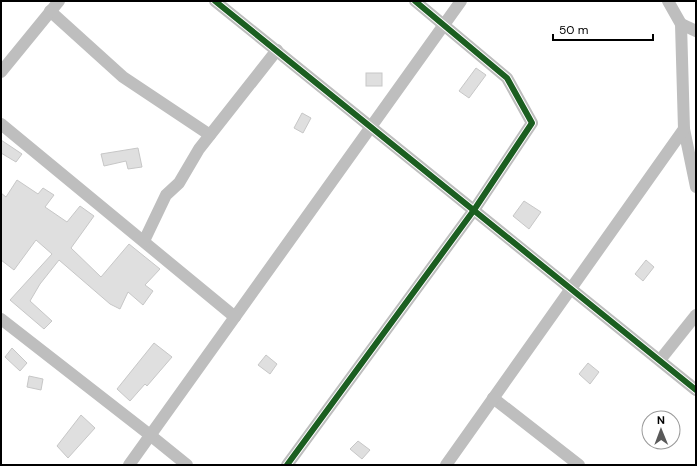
<svg xmlns="http://www.w3.org/2000/svg" width="697" height="466" viewBox="0 0 697 466" font-family="'DM Sans',sans-serif">
<style>
.building{fill:#dfdfdf;stroke:#c7c7c7}
.lines{fill:none;stroke-linecap:round;stroke-linejoin:round}
.minor{stroke:#bebebe;stroke-width:12}
.cycleway-casing{stroke:#fff;stroke-width:8}
.cycleway{stroke:#1b5e20;stroke-width:6}
</style>
<rect width="100%" height="100%" fill="#fff"/>
<g class="building">
<path d="M 476,68 L 486,75 L 469,98 L 459,91 Z"/>
<rect x="366" y="73" width="16" height="13"/>
<path d="M 302,113 L 311,118 L 303,133 L 294,128 Z"/>
<path d="M 1,140 L 22,154 L 16,162 L 1,153 Z"/>
<path d="M 138,148 L 142,167 L 128,169 L 126,161 L 104,166 L 101,154 Z"/>
<path d="M 17,180 L 38,194 L 43,188 L 54,195 L 45,207 L 67,222 L 80,206 L 94,216 L 71,248 L 101,277 L 129,244 L 160,269 L 145,285 L 153,291 L 143,305 L 128,292 L 120,309 L 110,304 L 59,260 L 40,284 L 30,301 L 52,321 L 44,329 L 10,300 L 52,254 L 36,240 L 14,270 L 1,260 L 1,193 L 6,197 Z"/>
<path d="M 524,201 L 541,212 L 529,229 L 513,216 Z"/>
<path d="M 646,260 L 654,267 L 643,281 L 635,274 Z"/>
<path d="M 154,343 L 172,357 L 147,386 L 145,384 L 130,401 L 117,389 Z"/>
<path d="M 12,348 L 27,363 L 20,371 L 5,357 Z"/>
<path d="M 266,355 L 277,364 L 270,374 L 258,365 Z"/>
<path d="M 588,363 L 599,372 L 590,384 L 579,374 Z"/>
<path d="M 29,376 L 43,379 L 41,390 L 27,387 Z"/>
<path d="M 81,415 L 95,428 L 68,458 L 57,446 Z"/>
<path d="M 358,441 L 370,450 L 362,459 L 350,449 Z"/>
</g>
<g class="lines">
<g class="minor">
<path d="M 215,1 L 696,390"/>
<path d="M 50,11 L 123,77 L 210,135"/>
<path d="M 681,24 L 696,31"/>
<path d="M 1,72 L 59,1"/>
<path d="M 1,124 L 235,317"/>
<path d="M 684,129 L 696,187"/>
<path d="M 144,241 L 166,195 L 179,183 L 199,149 L 277,50"/>
<path d="M 1,319 L 150,435 L 187,465"/>
<path d="M 660,360 L 696,315"/>
<path d="M 493,398 L 579,465"/>
<path d="M 129,465 L 461,1"/>
<path d="M 287,465 L 474,210 L 532,123 L 507,78 L 415,1"/>
<path d="M 446,465 L 684,129 L 681,24 L 668,1"/>
</g>
<g class="cycleway-casing">
<g id="cycleway">
<path d="M 215,1 L 696,390"/>
<path d="M 287,465 L 474,210 L 532,123 L 507,78 L 415,1"/>
</g>
</g>
<use href="#cycleway" class="cycleway"/>
</g>
<rect width="697" height="466" fill="none" stroke="#000000" stroke-width="4"/>
<g transform="translate(661 430) rotate(359)"><circle r="19" fill="#ffffff" stroke="#999999"/>
<path d="M0-3L7 15L0 10L-7 15Z" fill="#595959"/>
<text y="-6" font-size="11" font-weight="bold" text-anchor="middle" fill="#000000">N</text>
</g>
<path d="M553 34v6h100v-6" fill="none" stroke="#000000" stroke-width="2"/>
<text x="559" y="34" font-size="12" fill="#000000" stroke="#ffffff" stroke-width="3" paint-order="stroke">50 m</text>
</svg>
